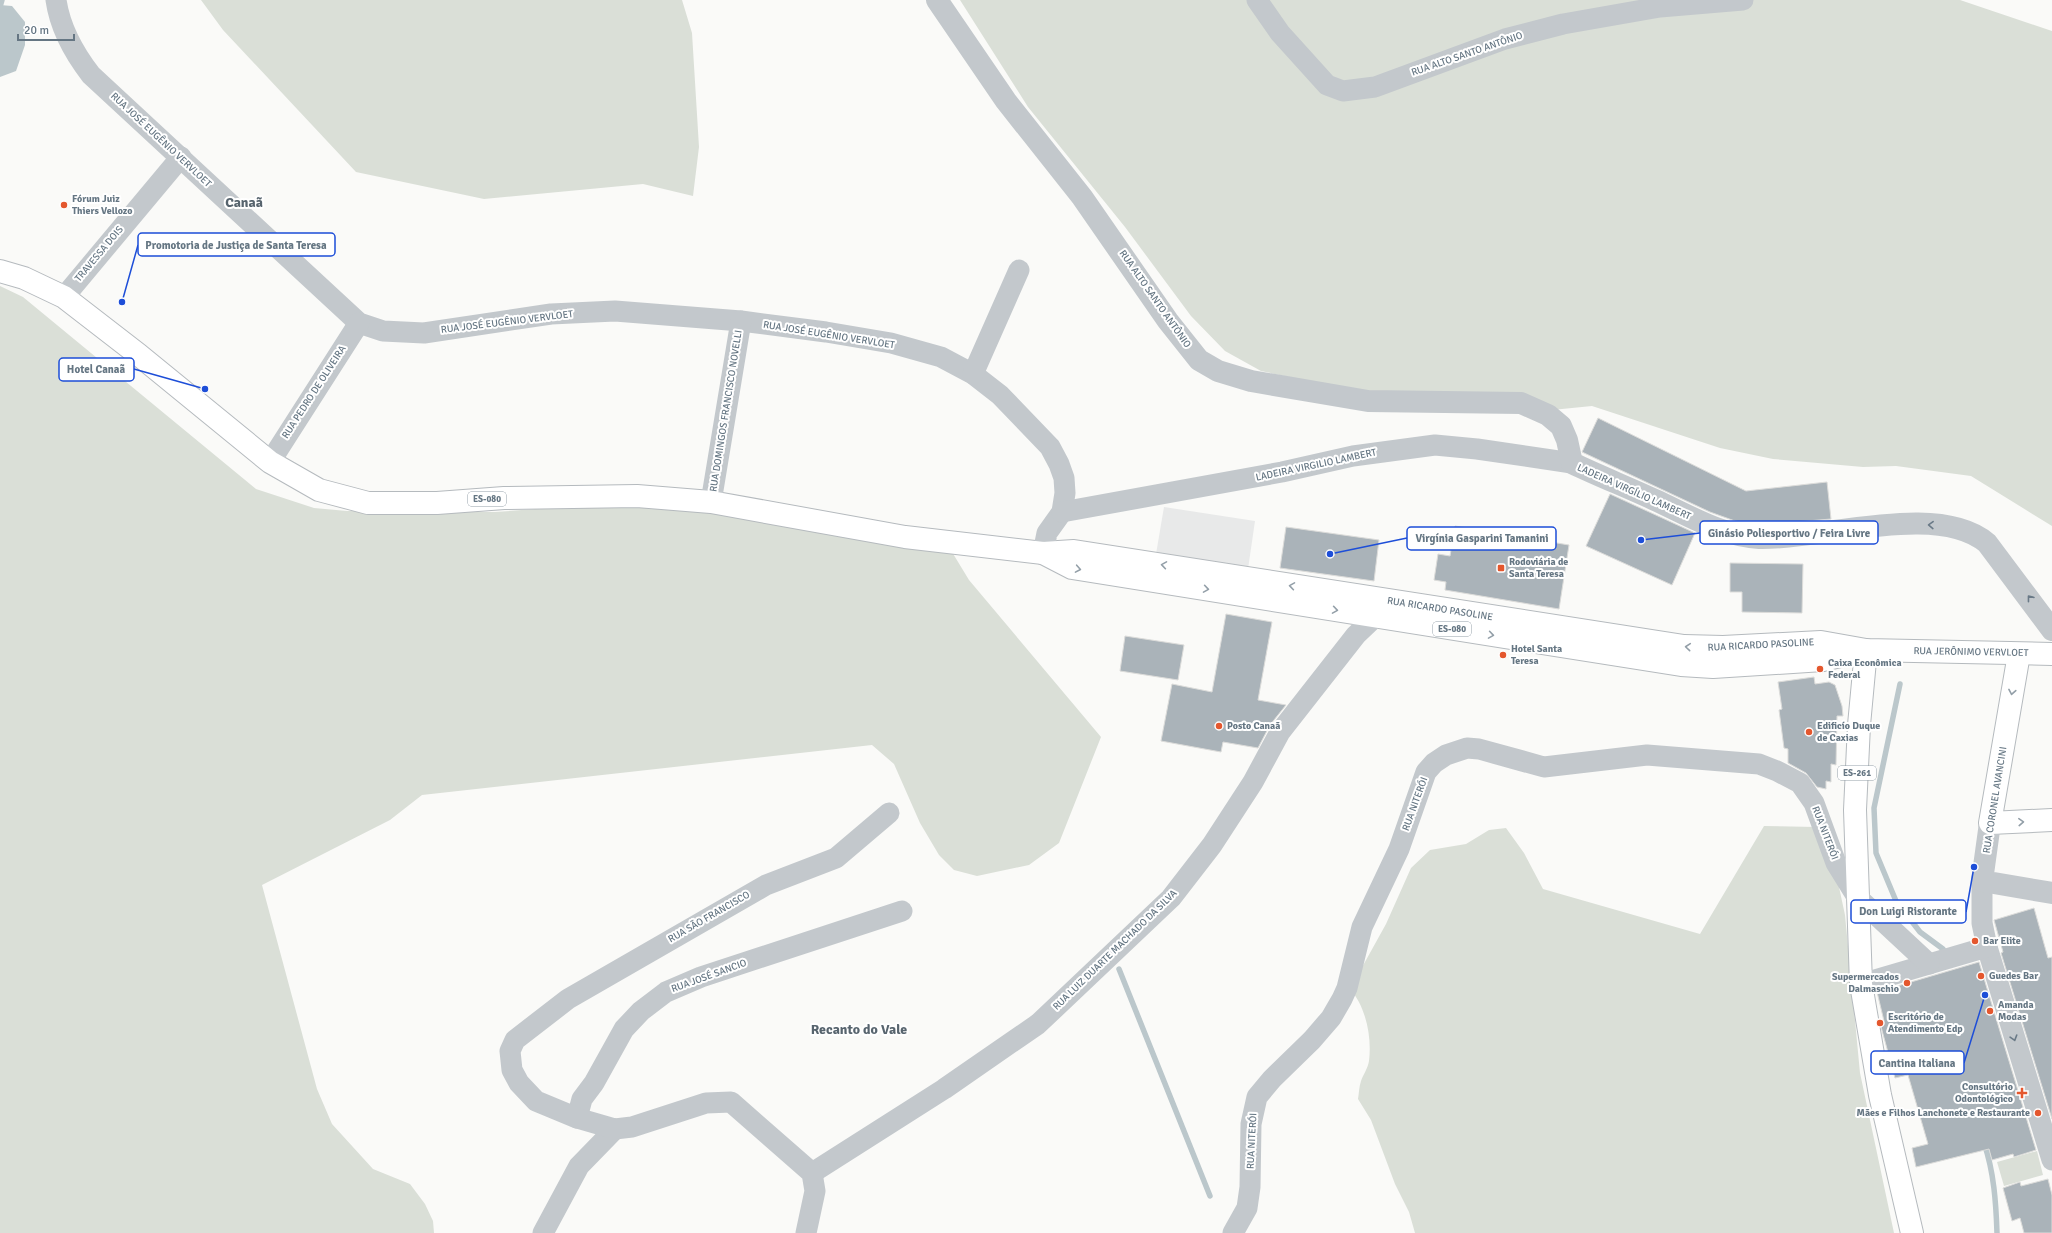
<svg xmlns="http://www.w3.org/2000/svg" width="2052" height="1233" viewBox="0 0 2052 1233" font-family="Signika,sans-serif">
<style>
.built{fill:#e8e9e9}
.green{fill:#dadfd7}
.water{fill:#bbc7cb}
.lines{fill:none;stroke-linecap:round;stroke-linejoin:round}
.stream{stroke:#bbc7cb;stroke-width:5.5}
.building{fill:#aab3b9;stroke:#dcdcda}
.primary-casing{stroke:#b5babe;stroke-width:24}
.minor{stroke:#c3c8cc;stroke-width:21}
.tertiary{stroke:#c3c8cc;stroke-width:22}
.primary{stroke:#fff;stroke-width:22}
.oneway{stroke:#6a7a87}
.oneway2{stroke:#939fa8}
.poi-dot{fill:#e4572e;stroke:#fff;stroke-width:1.5}
.labels{text-anchor:middle;dominant-baseline:central;stroke-width:4;stroke-linejoin:round;paint-order:stroke}
.shield{fill:#fff;stroke:#939fa8;stroke-width:1}
.shield-label{font-size:9px;font-weight:bold;fill:#657683}
.street-label{font-size:10px;fill:#657683;stroke:#fff}
.poi-label{font-size:10px;font-weight:bold;fill:#657683;stroke:#fff;text-anchor:start}
.district-label{font-size:14px;font-weight:bold;fill:#57646e;stroke:#fff}
.leader{fill:none;stroke:#1d4ed8;stroke-width:1.5}
.callout-dot{fill:#1d4ed8;stroke:#fff;stroke-width:1.5}
.callout{fill:#fff;stroke:#1d4ed8;stroke-width:1.5}
.callout-label{font-size:11px;text-anchor:middle;font-weight:bold;fill:#657683}
</style>
<rect width="100%" height="100%" fill="#fafaf8"/>
<path class="built" d="M 1164,507 L 1255,521 L 1248,569 L 1156,554 Z"/>
<g class="green">
<path d="M 201,0 L 682,0 L 692,33 L 699,147 L 693,196 L 643,184 L 484,199 L 356,172 L 223,30 Z"/>
<path d="M 960,0 L 1960,0 L 2052,31 L 2052,526 L 1971,476 L 1896,466 L 1863,467 L 1773,459 L 1720,448 L 1592,406 L 1542,411 L 1375,395 L 1261,371 L 1225,351 L 1191,316 L 1125,227 L 1028,107 Z"/>
<path d="M 0,286 L 23,297 L 256,489 L 314,508 L 347,511 L 495,512 L 616,503 L 675,503 L 952,552 L 969,580 L 1101,737 L 1059,843 L 1029,865 L 977,876 L 954,870 L 939,855 L 920,823 L 894,764 L 872,745 L 422,795 L 390,820 L 262,885 L 317,1089 L 332,1124 L 373,1169 L 410,1184 L 425,1204 L 433,1221 L 434,1233 L 0,1233 Z"/>
<path d="M 1764,826 L 1816,827 L 1839,887 L 1845,915 L 1860,1073 L 1894,1233 L 1415,1233 L 1409,1212 L 1395,1184 L 1371,1120 L 1358,1099 C 1359,1093 1359,1087 1361,1081 C 1363,1075 1368,1068 1369,1061 C 1372,1037 1366,1007 1350,989 L 1386,924 L 1411,868 L 1430,850 L 1466,844 L 1489,830 L 1506,828 L 1524,853 L 1543,889 L 1700,934 Z"/>
<path d="M 2037,1151 L 2043,1175 L 2004,1186 L 1997,1162 Z"/>
</g>
<path class="water" d="M 0,5 L 12,6 L 25,22 L 25,45 L 16,71 L 0,77 Z"/>
<g class="lines">
<g class="stream">
<path d="M 0,7 L 2,0"/>
<path d="M 1900,684 L 1874,808 L 1876,853 L 1896,901 L 1920,932 L 1943,949 L 1946,955"/>
<path d="M 1119,969 L 1210,1196"/>
<path d="M 1984,1143 C 1994,1172 1996,1203 1997,1233"/>
</g>
</g>
<g class="building">
<path d="M 1598,418 L 1746,491 L 1827,482 L 1831,519 L 1759,525 L 1735,521 L 1710,512 L 1582,452 Z"/>
<path d="M 1610,494 L 1695,533 L 1672,585 L 1586,546 Z"/>
<path d="M 1455,526 L 1569,545 L 1559,609 L 1445,590 L 1446,582 L 1434,580 L 1438,554 L 1450,556 Z"/>
<path d="M 1286,527 L 1379,540 L 1374,581 L 1280,568 Z"/>
<path d="M 1730,563 L 1803,564 L 1802,613 L 1742,612 L 1742,592 L 1730,592 Z"/>
<path d="M 1226,614 L 1272,622 L 1258,700 L 1286,705 L 1270,725 L 1258,748 L 1223,742 L 1221,752 L 1161,741 L 1172,684 L 1212,692 Z"/>
<path d="M 1125,636 L 1184,645 L 1178,680 L 1120,671 Z"/>
<path d="M 1814,677 L 1815,684 L 1829,682 L 1835,685 L 1842,706 L 1843,716 L 1837,716 L 1836,765 L 1831,764 L 1831,782 L 1826,781 L 1826,789 L 1817,787 L 1806,773 L 1788,763 L 1788,749 L 1784,748 L 1779,710 L 1782,709 L 1778,682 Z"/>
<path d="M 2034,908 L 2048,958 L 2052,957 L 2052,1119 L 2001,953 L 2003,952 L 1994,920 Z"/>
<path d="M 1979,962 L 2036,1150 L 2014,1157 L 2013,1154 L 1992,1160 L 1989,1149 L 1916,1167 L 1912,1148 L 1928,1144 L 1908,1075 L 1895,1078 L 1880,1023 L 1884,1021 L 1877,992 Z"/>
<path d="M 2048,1179 L 2052,1195 L 2052,1233 L 2024,1233 L 2020,1218 L 2012,1221 L 2003,1188 L 2020,1182 L 2021,1186 Z"/>
</g>
<g class="lines">
<g class="primary-casing">
<g id="primary">
<path d="M 0,271 L 24,278 L 64,297 L 139,355 L 270,462 L 319,490 L 368,503 L 437,503 L 504,498 L 637,496 L 711,502 L 905,537 L 1043,553 L 1074,551 L 1684,646 L 1723,647 L 1821,642 L 1866,650 L 2052,654"/>
<path d="M 1043,553 L 1072,568 L 1681,665 L 1713,667 L 1823,660 L 1857,652"/>
<path d="M 1866,650 L 1859,725 L 1855,810 L 1861,984 L 1880,1095 L 1912,1233"/>
<path d="M 2019,654 L 1990,823 L 2052,820"/>
</g>
</g>
<g class="minor">
<path d="M 56,0 C 60,28 74,53 91,75 L 359,323 L 383,331 L 424,333 L 551,314 L 615,311 L 741,321 L 826,332 L 891,343 L 941,357 L 973,374 L 1000,395 L 1050,447 L 1059,464 L 1064,478 L 1065,493 L 1062,512 L 1047,533 L 1043,553"/>
<path d="M 1257,0 L 1280,33 L 1327,85 L 1343,91 L 1375,87 L 1505,39 L 1563,24 L 1660,7 L 1743,0"/>
<path d="M 64,297 L 181,157"/>
<path d="M 973,374 L 1019,270"/>
<path d="M 270,462 L 359,323"/>
<path d="M 711,502 L 741,321"/>
<path d="M 1062,512 L 1282,472 L 1353,456 L 1435,445 L 1477,449 L 1572,463"/>
<path d="M 1982,881 L 1982,923 L 1987,947 L 2052,1160"/>
<path d="M 1861,984 L 1987,947"/>
<path d="M 577,1118 L 582,1099 L 594,1083 L 624,1029 L 641,1011 L 666,992 L 701,977 L 902,911"/>
<path d="M 812,1173 L 944,1089 L 1038,1024 L 1171,898 L 1212,845 L 1253,782 L 1280,732 L 1356,635 L 1376,616"/>
<path d="M 543,1233 L 579,1166 L 615,1129"/>
<path d="M 806,1233 L 815,1191 L 812,1173 L 731,1102 L 706,1103 L 632,1127 L 615,1129 L 577,1118 L 536,1101 L 519,1083 L 512,1070 L 510,1051 L 515,1040 L 568,999 L 766,885 L 836,858 L 889,813"/>
<path d="M 1233,1233 L 1247,1208 L 1250,1187 L 1251,1124 L 1257,1097 L 1272,1079 L 1312,1040 L 1331,1018 L 1342,999 L 1347,988 L 1362,927 L 1399,849 L 1426,772 L 1434,763 L 1446,755 L 1467,748 L 1479,749 L 1544,767 L 1647,755 L 1759,764 L 1777,771 L 1800,783 L 1814,803 L 1836,863 L 1857,897 L 1929,964"/>
</g>
<g class="tertiary">
<path d="M 937,0 L 1006,101 L 1082,197 L 1168,321 L 1199,360 L 1218,371 L 1251,381 L 1368,401 L 1521,403 L 1548,415 L 1561,426 L 1567,440 L 1572,463 C 1599,476 1627,487 1655,500 C 1688,515 1722,536 1759,538 C 1821,540 1938,501 1987,543 L 2052,630"/>
<path d="M 1990,823 L 1982,881 L 2052,893"/>
</g>
<use href="#primary" class="primary"/>
</g>
<defs><path id="oneway-chevron" d="M-2-3.5L2.5 0L-2 3.5" fill="none" stroke-width="1.6" stroke-linecap="round" stroke-linejoin="round"/></defs>
<g class="oneway">
<use href="#oneway-chevron" transform="translate(1931 525) rotate(-178)"/>
<use href="#oneway-chevron" transform="translate(2030 598) rotate(-128)"/>
<use href="#oneway-chevron" transform="translate(2014 1038) rotate(73)"/>
</g>
<g class="oneway2">
<use href="#oneway-chevron" transform="translate(1164 565) rotate(-171)"/>
<use href="#oneway-chevron" transform="translate(1078 569) rotate(10)"/>
<use href="#oneway-chevron" transform="translate(1292 586) rotate(-171)"/>
<use href="#oneway-chevron" transform="translate(1206 589) rotate(9)"/>
<use href="#oneway-chevron" transform="translate(1335 610) rotate(9)"/>
<use href="#oneway-chevron" transform="translate(1491 635) rotate(9)"/>
<use href="#oneway-chevron" transform="translate(1688 647) rotate(-175)"/>
<use href="#oneway-chevron" transform="translate(2012 692) rotate(100)"/>
<use href="#oneway-chevron" transform="translate(2021 822) rotate(-3)"/>
</g>
<g class="poi-dot">
<circle cx="64" cy="205" r="4"/>
<rect x="1497" y="564" width="8" height="8" rx="2"/>
<circle cx="1503" cy="655" r="4"/>
<circle cx="1820" cy="669" r="4"/>
<circle cx="1219" cy="726" r="4"/>
<circle cx="1809" cy="732" r="4"/>
<circle cx="1975" cy="941" r="4"/>
<circle cx="1981" cy="976" r="4"/>
<circle cx="1907" cy="983" r="4"/>
<circle cx="1990" cy="1011" r="4"/>
<circle cx="1880" cy="1023" r="4"/>
<path d="M2020 1087h4v4h4v4h-4v4h-4v-4h-4v-4h4z"/>
<circle cx="2038" cy="1113" r="4"/>
</g>
<g class="labels">
<g class="shield">
<rect x="468" y="492" width="38" height="14" rx="3"/>
<rect x="1433" y="622" width="38" height="14" rx="3"/>
<rect x="1838" y="766" width="38" height="14" rx="3"/>
</g>
<g class="shield-label">
<text x="487" y="499">ES-080</text>
<text x="1452" y="629">ES-080</text>
<text x="1857" y="773">ES-261</text>
</g>
<g class="street-label">
<text transform="translate(1467 54) rotate(-19)">RUA ALTO SANTO ANTÔNIO</text>
<text transform="translate(161 140) rotate(43)">RUA JOSÉ EUGÊNIO VERVLOET</text>
<text transform="translate(99 254) rotate(-50)">TRAVESSA DOIS</text>
<text transform="translate(1155 299) rotate(55)">RUA ALTO SANTO ANTÔNIO</text>
<text transform="translate(507 322) rotate(-7)">RUA JOSÉ EUGÊNIO VERVLOET</text>
<text transform="translate(829 335) rotate(9)">RUA JOSÉ EUGÊNIO VERVLOET</text>
<text transform="translate(314 392) rotate(-57)">RUA PEDRO DE OLIVEIRA</text>
<text transform="translate(726 411) rotate(-81)">RUA DOMINGOS FRANCISCO NOVELLI</text>
<text transform="translate(1316 465) rotate(-12)">LADEIRA VIRGILIO LAMBERT</text>
<text transform="translate(1634 492) rotate(24)">LADEIRA VIRGÍLIO LAMBERT</text>
<text transform="translate(1440 609) rotate(9)">RUA RICARDO PASOLINE</text>
<text transform="translate(1761 645) rotate(-3)">RUA RICARDO PASOLINE</text>
<text transform="translate(1971 652) rotate(1)">RUA JERÔNIMO VERVLOET</text>
<text transform="translate(1995 800) rotate(-81)">RUA CORONEL AVANCINI</text>
<text transform="translate(1415 804) rotate(-70)">RUA NITERÓI</text>
<text transform="translate(1825 833) rotate(69)">RUA NITERÓI</text>
<text transform="translate(709 917) rotate(-30)">RUA SÃO FRANCISCO</text>
<text transform="translate(1115 950) rotate(-44)">RUA LUIZ DUARTE MACHADO DA SILVA</text>
<text transform="translate(709 976) rotate(-20)">RUA JOSÉ SANCIO</text>
<text transform="translate(1252 1141) rotate(-87)">RUA NITERÓI</text>
</g>
<g class="poi-label">
<text x="72" y="199">Fórum Juiz<tspan x="72" dy="12">Thiers Vellozo</tspan></text>
<text x="1509" y="562">Rodoviária de<tspan x="1509" dy="12">Santa Teresa</tspan></text>
<text x="1511" y="649">Hotel Santa<tspan x="1511" dy="12">Teresa</tspan></text>
<text x="1828" y="663">Caixa Econômica<tspan x="1828" dy="12">Federal</tspan></text>
<text x="1227" y="726">Posto Canaã</text>
<text x="1817" y="726">Edificío Duque<tspan x="1817" dy="12">de Caxias</tspan></text>
<text x="1983" y="941">Bar Elite</text>
<text x="1989" y="976">Guedes Bar</text>
<text x="1899" y="977" text-anchor="end">Supermercados<tspan x="1899" dy="12">Dalmaschio</tspan></text>
<text x="1998" y="1005">Amanda<tspan x="1998" dy="12">Modas</tspan></text>
<text x="1888" y="1017">Escritório de<tspan x="1888" dy="12">Atendimento Edp</tspan></text>
<text x="2013" y="1087" text-anchor="end">Consultório<tspan x="2013" dy="12">Odontológico</tspan></text>
<text x="2030" y="1113" text-anchor="end">Mães e Filhos Lanchonete e Restaurante</text>
</g>
<g class="district-label">
<text x="244" y="202">Canaã</text>
<text x="859" y="1029">Recanto do Vale</text>
</g>
</g>
<path class="leader" d="M122 302L138 245M205 389L134 369M1641 540L1700 533M1330 554L1407 538M1974 867L1966 912M1985 995L1964 1063"/>
<g class="callout-dot">
<circle cx="122" cy="302" r="4"/>
<circle cx="205" cy="389" r="4"/>
<circle cx="1641" cy="540" r="4"/>
<circle cx="1330" cy="554" r="4"/>
<circle cx="1974" cy="867" r="4"/>
<circle cx="1985" cy="995" r="4"/>
</g>
<g class="callout">
<rect x="138" y="233" width="197" height="23" rx="4"/>
<rect x="59" y="358" width="75" height="23" rx="4"/>
<rect x="1700" y="521" width="178" height="23" rx="4"/>
<rect x="1407" y="527" width="149" height="23" rx="4"/>
<rect x="1851" y="900" width="115" height="23" rx="4"/>
<rect x="1871" y="1051" width="93" height="23" rx="4"/>
</g>
<g class="callout-label">
<text x="236" y="249">Promotoria de Justiça de Santa Teresa</text>
<text x="96" y="373">Hotel Canaã</text>
<text x="1789" y="537">Ginásio Poliesportivo / Feira Livre</text>
<text x="1482" y="542">Virgínia Gasparini Tamanini</text>
<text x="1908" y="915">Don Luigi Ristorante</text>
<text x="1917" y="1067">Cantina Italiana</text>
</g>
<path d="M18 34v6h56v-6" fill="none" stroke="#657683" stroke-width="2"/>
<text x="24" y="34" font-size="12" fill="#657683" stroke="#ffffff" stroke-width="3" paint-order="stroke">20 m</text>
</svg>
